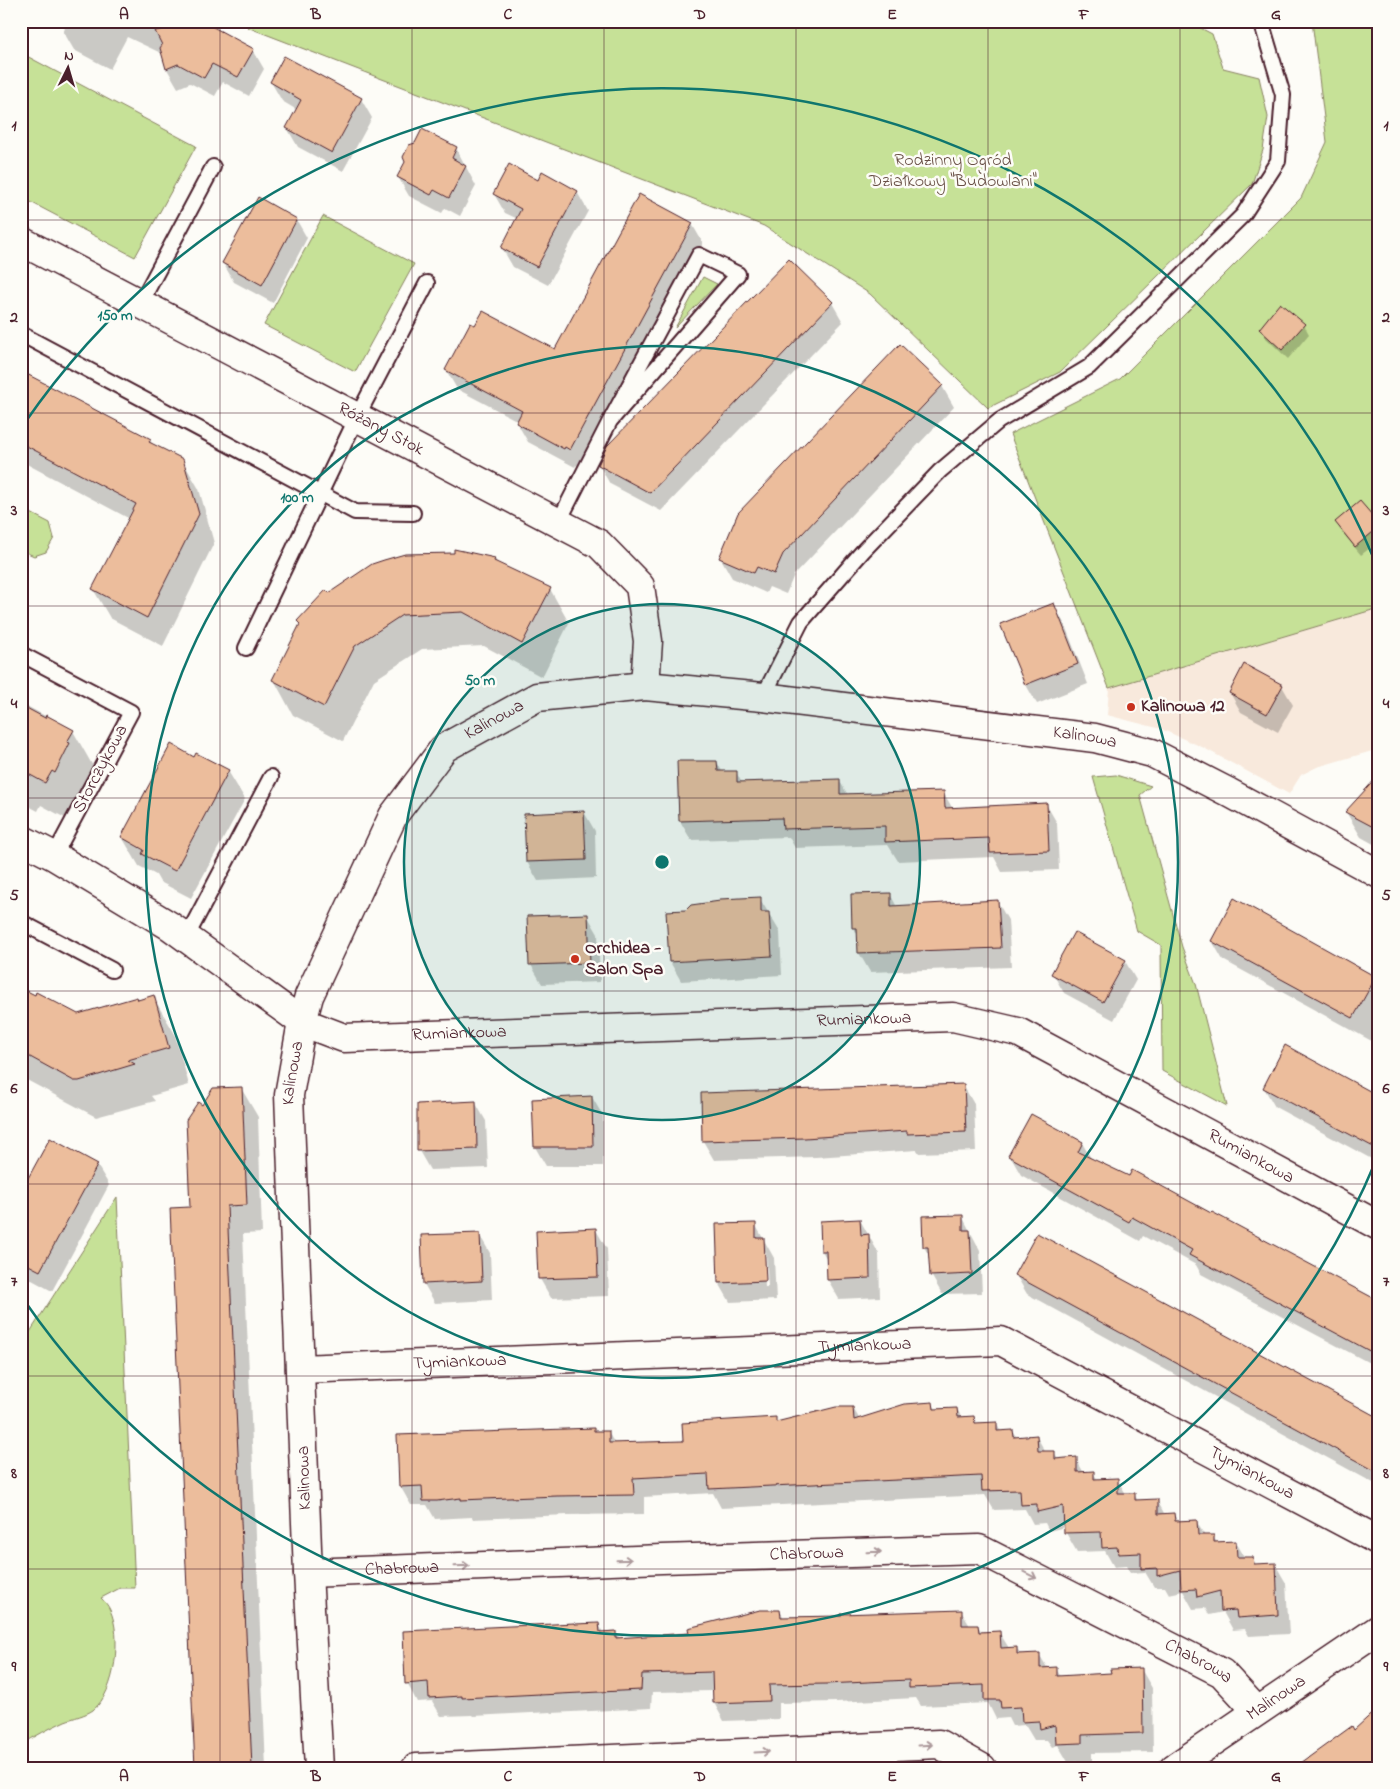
<svg xmlns="http://www.w3.org/2000/svg" width="1400" height="1789" viewBox="0 0 1400 1789" font-family="'Indie Flower',sans-serif">
<style>
.built{fill:#f8e9dc}
.green{fill:#c6e197;stroke:#888061}
.shadow{fill:#0003;fill-rule:evenodd}
.building{fill:#ecbd9c;stroke:#4a1f2b}
.lines{fill:none;stroke-linecap:round;stroke-linejoin:round}
.service-casing{stroke:#4a1f2b;stroke-width:18}
.minor-casing{stroke:#4a1f2b;stroke-width:31}
.service{stroke:#fdfcf7;stroke-width:14}
.minor{stroke:#fdfcf7;stroke-width:28}
.oneway{stroke:#ac999b}
.grid{fill:none;stroke:#4a1f2b;stroke-width:1;stroke-opacity:0.55}
.ring{fill:none;stroke:#0f766e;stroke-width:2.5}
.poi-dot{fill:#c8321e;stroke:#fdfcf7;stroke-width:2}
.labels{text-anchor:middle;dominant-baseline:central;stroke-width:5;stroke-linejoin:round;paint-order:stroke}
.park-label{font-size:18px;fill:#695046;stroke:#fdfcf7}
.street-label{font-size:18px;fill:#4a1f2b;stroke:#fdfcf7}
.poi-label{font-size:18px;font-weight:bold;fill:#4a1f2b;stroke:#fdfcf7;text-anchor:start}
.centre{fill:#0f766e;stroke:#fdfcf7;stroke-width:2.5}
.ring-label{font-size:15px;text-anchor:middle;font-weight:bold;fill:#0f766e;stroke:#fdfcf7;stroke-width:5;stroke-linejoin:round;paint-order:stroke}
.neatline{fill:none;stroke:#4a1f2b;stroke-width:2}
.grid-label{font-size:16px;text-anchor:middle;font-weight:bold;fill:#4a1f2b}
</style>
<rect width="100%" height="100%" fill="#fdfcf7"/>
<filter id="ink" filterUnits="userSpaceOnUse"><feTurbulence type="fractalNoise" baseFrequency=".02" numOctaves="2"/><feDisplacementMap in="SourceGraphic" scale="10" xChannelSelector="R" yChannelSelector="G"/><feConvolveMatrix kernelMatrix="1 2 1 2 8 2 1 2 1" color-interpolation-filters="sRGB"/></filter>
<g filter="url(#ink)">
<path class="built" d="M 1379,608 L 1379,749 L 1317,767 L 1301,775 L 1289,794 L 1202,747 L 1161,729 L 1107,715 L 1109,688 Z"/>
<g class="green">
<path d="M 249,21 L 1187,21 L 1212,34 L 1223,68 L 1259,77 L 1268,117 L 1263,150 L 1252,184 L 1060,372 L 988,408 L 870,294 L 764,226 L 247,27 Z"/>
<path d="M 1312,21 L 1379,21 L 1379,608 L 1109,688 L 1010,434 L 1120,379 L 1301,198 L 1327,142 Z"/>
<path d="M 21,53 L 196,146 L 135,257 L 21,197 Z"/>
<path d="M 323,216 L 414,264 L 355,372 L 264,325 Z"/>
<path d="M 703,277 L 717,284 L 675,328 Z"/>
<path d="M 21,508 L 50,523 L 54,538 L 46,552 L 34,556 L 21,550 Z"/>
<path d="M 1116,775 L 1151,786 L 1140,795 L 1182,947 L 1196,984 L 1227,1106 L 1162,1071 L 1161,945 L 1137,931 L 1093,777 Z"/>
<path d="M 117,1197 L 135,1588 L 120,1588 L 101,1598 C 104,1601 108,1605 110,1610 C 122,1635 116,1692 93,1710 C 86,1715 73,1718 65,1721 C 50,1728 35,1736 21,1745 L 21,1346 Z"/>
</g>
<g class="shadow">
<path d="M 63,21 L 200,21 L 253,50 L 264,69 L 249,96 L 223,82 L 215,96 L 190,83 L 178,88 L 167,69 L 163,54 L 127,37 L 110,69 L 74,50 L 63,31 L 65,29 L 62,24 Z"/>
<path d="M 271,82 L 361,99 L 372,118 L 343,171 L 298,147 L 287,128 L 297,110 L 282,101 Z"/>
<path d="M 456,148 L 476,186 L 460,216 L 445,208 L 442,213 L 409,196 L 398,177 Z"/>
<path d="M 538,181 L 577,192 L 588,211 L 548,285 L 513,267 L 502,248 L 518,219 L 505,213 L 494,194 Z"/>
<path d="M 639,196 L 692,224 L 703,243 L 581,468 L 576,465 L 575,467 L 528,442 L 517,423 L 518,421 L 457,389 L 446,370 L 556,351 Z"/>
<path d="M 296,219 L 307,238 L 273,303 L 234,282 L 223,263 Z"/>
<path d="M 789,261 L 832,303 L 843,322 L 661,511 L 610,484 L 599,465 Z"/>
<path d="M 1304,325 L 1309,334 L 1288,359 L 1266,338 L 1260,329 Z"/>
<path d="M 900,346 L 942,386 L 954,407 L 794,575 L 786,594 L 769,587 L 766,593 L 732,578 L 720,557 Z"/>
<path d="M 21,372 L 150,440 L 153,445 L 182,460 L 199,489 L 214,543 L 163,646 L 110,618 L 93,589 L 130,519 L 21,461 Z"/>
<path d="M 1336,523 L 1379,525 L 1379,541 L 1361,555 L 1342,532 Z"/>
<path d="M 455,555 L 495,559 L 498,564 L 550,589 L 569,623 L 542,677 L 484,646 L 422,649 L 374,680 L 343,741 L 293,715 L 274,680 L 328,595 Z"/>
<path d="M 1053,605 L 1064,623 L 1088,684 L 1037,704 L 1026,685 Z"/>
<path d="M 1282,686 L 1293,705 L 1278,732 L 1241,712 L 1230,693 Z"/>
<path d="M 21,703 L 73,731 L 94,768 L 67,819 L 41,805 L 38,811 L 21,802 Z"/>
<path d="M 195,758 L 228,771 L 245,799 L 191,898 L 160,882 L 156,875 L 139,866 L 122,837 Z"/>
<path d="M 717,762 L 723,773 L 736,772 L 742,783 L 839,780 L 848,795 L 943,792 L 953,809 L 1046,804 L 1057,823 L 1059,870 L 1002,872 L 994,857 L 898,861 L 888,845 L 795,848 L 789,837 L 691,840 L 680,821 Z"/>
<path d="M 1379,777 L 1379,847 L 1361,837 L 1346,812 Z"/>
<path d="M 584,812 L 595,831 L 596,878 L 538,881 L 527,862 L 526,815 Z"/>
<path d="M 890,894 L 897,907 L 997,901 L 1008,920 L 1011,967 L 870,972 L 859,953 L 859,937 L 853,927 Z"/>
<path d="M 760,899 L 780,932 L 782,975 L 681,981 L 670,962 L 687,911 Z"/>
<path d="M 1235,900 L 1379,979 L 1379,1045 L 1223,960 L 1212,941 Z"/>
<path d="M 587,915 L 598,934 L 600,982 L 542,984 L 531,965 Z"/>
<path d="M 1125,961 L 1136,980 L 1114,1020 L 1064,993 L 1053,974 Z"/>
<path d="M 21,989 L 78,1016 L 153,997 L 175,1034 L 189,1085 L 151,1096 L 155,1101 L 96,1117 L 21,1077 Z"/>
<path d="M 963,1085 L 974,1104 L 976,1151 L 919,1153 L 917,1150 L 816,1157 L 714,1160 L 703,1141 Z"/>
<path d="M 241,1088 L 258,1117 L 262,1233 L 243,1234 L 266,1768 L 196,1768 L 191,1208 L 202,1107 Z"/>
<path d="M 1264,1088 L 1379,1097 L 1379,1163 L 1275,1107 Z"/>
<path d="M 592,1097 L 603,1116 L 603,1166 L 546,1166 L 535,1147 Z"/>
<path d="M 475,1102 L 486,1121 L 488,1168 L 430,1170 L 419,1151 L 418,1105 Z"/>
<path d="M 1082,1143 L 1092,1160 L 1379,1304 L 1379,1368 L 1201,1274 L 1196,1265 L 1143,1236 L 1140,1241 L 1021,1175 L 1010,1156 Z"/>
<path d="M 97,1165 L 109,1185 L 52,1291 L 21,1274 L 21,1194 Z"/>
<path d="M 962,1216 L 980,1250 L 982,1293 L 942,1294 L 931,1275 L 930,1257 L 924,1247 Z"/>
<path d="M 860,1220 L 879,1254 L 880,1297 L 839,1299 L 828,1280 L 828,1261 L 822,1251 Z"/>
<path d="M 755,1224 L 774,1258 L 776,1300 L 730,1302 L 719,1283 ZM 763,1249 L 766,1252 L 768,1287 L 765,1287 Z"/>
<path d="M 596,1230 L 607,1249 L 609,1296 L 551,1298 L 540,1279 Z"/>
<path d="M 479,1234 L 490,1253 L 492,1300 L 435,1303 L 424,1284 Z"/>
<path d="M 1016,1275 L 1379,1420 L 1379,1486 L 1027,1294 Z"/>
<path d="M 933,1404 L 936,1410 L 957,1409 L 962,1418 L 973,1418 L 977,1424 L 996,1423 L 1001,1432 L 1013,1431 L 1017,1438 L 1037,1437 L 1046,1453 L 1054,1452 L 1058,1460 L 1076,1459 L 1084,1473 L 1093,1473 L 1098,1480 L 1117,1479 L 1126,1494 L 1134,1494 L 1138,1501 L 1157,1500 L 1165,1515 L 1174,1515 L 1178,1522 L 1196,1521 L 1205,1536 L 1213,1536 L 1217,1543 L 1236,1542 L 1245,1558 L 1252,1558 L 1256,1565 L 1275,1564 L 1286,1583 L 1289,1634 L 1249,1636 L 1245,1629 L 1233,1630 L 1223,1612 L 1209,1615 L 1205,1608 L 1193,1609 L 1183,1591 L 1169,1594 L 1165,1587 L 1154,1587 L 1145,1572 L 1130,1573 L 1126,1566 L 1114,1567 L 1105,1551 L 1077,1552 L 1066,1533 L 1065,1527 L 1049,1531 L 1045,1523 L 1033,1524 L 1025,1509 L 994,1510 L 985,1495 L 721,1508 L 713,1493 L 644,1497 L 644,1514 L 568,1515 L 473,1519 L 472,1517 L 435,1519 L 427,1505 L 411,1505 L 400,1486 L 595,1432 L 608,1432 L 615,1444 L 684,1442 L 775,1419 L 778,1423 L 853,1408 L 860,1420 Z"/>
<path d="M 780,1611 L 784,1618 L 843,1617 L 961,1611 L 970,1626 L 978,1626 L 982,1633 L 999,1632 L 1009,1648 L 1017,1648 L 1021,1655 L 1039,1654 L 1048,1669 L 1056,1669 L 1061,1677 L 1112,1674 L 1141,1669 L 1152,1688 L 1153,1752 L 1092,1753 L 1092,1761 L 1068,1762 L 1058,1745 L 1052,1747 L 1047,1740 L 1034,1740 L 1025,1725 L 1012,1726 L 1008,1718 L 996,1719 L 988,1703 L 921,1706 L 916,1698 L 837,1702 L 779,1703 L 779,1719 L 724,1721 L 714,1703 L 713,1691 L 652,1692 L 651,1708 L 552,1713 L 551,1712 L 474,1716 L 473,1715 L 441,1716 L 432,1701 L 417,1702 L 407,1683 L 575,1625 L 599,1624 L 603,1633 L 616,1632 L 620,1639 L 690,1635 Z"/>
</g>
<g class="building">
<path d="M 174,21 L 202,21 L 254,49 L 238,77 L 212,64 L 204,78 L 178,64 L 166,69 L 160,48 L 162,45 L 155,31 L 171,28 Z"/>
<path d="M 284,56 L 362,98 L 332,153 L 286,128 L 301,100 L 270,82 Z"/>
<path d="M 422,129 L 457,147 L 452,158 L 466,166 L 449,198 L 434,190 L 431,195 L 397,177 L 405,162 L 403,157 L 409,145 L 415,143 Z"/>
<path d="M 509,164 L 538,180 L 542,171 L 578,191 L 537,267 L 501,248 L 521,209 L 493,194 Z"/>
<path d="M 639,194 L 693,223 L 570,450 L 565,447 L 564,449 L 516,423 L 522,411 L 445,370 L 470,323 L 475,325 L 483,311 L 555,349 Z"/>
<path d="M 258,197 L 297,219 L 262,285 L 222,263 Z"/>
<path d="M 789,259 L 833,302 L 650,493 L 598,465 L 607,446 Z"/>
<path d="M 1280,303 L 1305,324 L 1282,350 L 1259,329 Z"/>
<path d="M 900,344 L 943,385 L 783,554 L 774,574 L 757,567 L 754,573 L 719,558 L 738,513 Z"/>
<path d="M 21,371 L 151,439 L 149,442 L 183,459 L 199,514 L 147,618 L 92,589 L 136,504 L 21,443 Z"/>
<path d="M 1360,501 L 1379,523 L 1379,527 L 1355,547 L 1335,522 Z"/>
<path d="M 454,549 L 495,558 L 494,561 L 551,588 L 522,644 L 463,612 L 402,615 L 355,646 L 324,707 L 272,680 L 300,624 L 297,621 L 326,590 L 329,593 L 372,564 L 384,560 L 405,554 L 454,553 Z"/>
<path d="M 1054,603 L 1078,664 L 1025,685 L 1000,624 Z"/>
<path d="M 1244,664 L 1283,685 L 1267,714 L 1229,693 Z"/>
<path d="M 21,705 L 45,718 L 46,715 L 74,730 L 67,742 L 70,743 L 55,773 L 52,771 L 45,783 L 21,770 Z"/>
<path d="M 171,744 L 194,757 L 196,753 L 229,770 L 175,871 L 142,854 L 144,850 L 121,837 Z"/>
<path d="M 677,761 L 717,761 L 718,771 L 737,771 L 737,782 L 840,779 L 840,794 L 944,791 L 945,808 L 1047,803 L 1049,851 L 990,853 L 989,838 L 885,842 L 885,826 L 783,829 L 782,818 L 679,821 Z"/>
<path d="M 1379,775 L 1379,830 L 1345,812 Z"/>
<path d="M 584,811 L 586,860 L 526,862 L 524,814 Z"/>
<path d="M 891,893 L 891,906 L 998,900 L 1001,948 L 858,953 L 857,928 L 852,928 L 851,894 Z"/>
<path d="M 761,897 L 761,912 L 769,912 L 772,956 L 669,962 L 666,911 L 686,910 L 691,905 L 720,901 L 720,899 Z"/>
<path d="M 1234,898 L 1376,977 L 1353,1018 L 1211,941 Z"/>
<path d="M 588,914 L 590,963 L 529,965 L 527,916 Z"/>
<path d="M 1074,932 L 1126,960 L 1103,1002 L 1051,974 Z"/>
<path d="M 21,988 L 35,995 L 36,992 L 78,1014 L 137,997 L 138,1000 L 154,995 L 169,1048 L 128,1060 L 135,1064 L 79,1081 L 74,1081 L 21,1052 Z"/>
<path d="M 1285,1045 L 1379,1096 L 1379,1150 L 1263,1088 Z"/>
<path d="M 964,1084 L 966,1132 L 907,1134 L 907,1131 L 805,1138 L 702,1141 L 701,1093 Z"/>
<path d="M 242,1087 L 247,1205 L 227,1206 L 252,1768 L 195,1768 L 170,1208 L 190,1207 L 186,1120 L 198,1102 L 202,1105 L 213,1088 Z"/>
<path d="M 592,1096 L 593,1147 L 534,1147 L 532,1099 Z"/>
<path d="M 476,1101 L 477,1149 L 417,1151 L 417,1104 Z"/>
<path d="M 1031,1114 L 1083,1142 L 1078,1152 L 1129,1176 L 1132,1170 L 1211,1213 L 1212,1212 L 1379,1301 L 1379,1356 L 1189,1255 L 1192,1250 L 1132,1217 L 1129,1222 L 1008,1156 Z"/>
<path d="M 50,1138 L 98,1164 L 40,1271 L 21,1261 L 21,1191 Z"/>
<path d="M 963,1215 L 963,1230 L 970,1230 L 972,1274 L 930,1276 L 928,1247 L 923,1247 L 922,1216 Z"/>
<path d="M 860,1219 L 861,1235 L 869,1234 L 870,1278 L 827,1280 L 826,1251 L 821,1251 L 820,1221 Z"/>
<path d="M 756,1223 L 756,1238 L 764,1238 L 766,1281 L 718,1283 L 716,1224 Z"/>
<path d="M 596,1228 L 598,1277 L 538,1279 L 536,1231 Z"/>
<path d="M 480,1233 L 482,1281 L 423,1284 L 421,1235 Z"/>
<path d="M 1037,1233 L 1379,1418 L 1379,1473 L 1014,1275 Z"/>
<path d="M 933,1402 L 934,1409 L 957,1408 L 958,1417 L 974,1416 L 975,1423 L 997,1422 L 997,1431 L 1013,1430 L 1014,1437 L 1037,1435 L 1038,1451 L 1055,1451 L 1055,1459 L 1077,1457 L 1077,1472 L 1094,1471 L 1094,1479 L 1118,1478 L 1118,1493 L 1135,1493 L 1135,1500 L 1158,1499 L 1158,1514 L 1174,1513 L 1175,1521 L 1197,1520 L 1198,1535 L 1214,1535 L 1214,1542 L 1236,1541 L 1237,1557 L 1253,1557 L 1254,1564 L 1276,1563 L 1278,1615 L 1237,1618 L 1236,1610 L 1221,1611 L 1220,1591 L 1197,1597 L 1196,1589 L 1181,1590 L 1180,1570 L 1157,1576 L 1157,1568 L 1141,1569 L 1141,1553 L 1118,1554 L 1117,1547 L 1102,1548 L 1101,1532 L 1064,1533 L 1063,1506 L 1037,1512 L 1037,1504 L 1021,1505 L 1020,1490 L 982,1491 L 981,1476 L 709,1489 L 708,1474 L 633,1478 L 634,1495 L 557,1496 L 461,1500 L 461,1498 L 437,1501 L 423,1501 L 422,1486 L 399,1487 L 397,1435 L 594,1428 L 594,1431 L 609,1431 L 609,1443 L 683,1441 L 682,1423 L 776,1417 L 776,1422 L 836,1407 L 853,1407 L 854,1420 L 905,1404 Z"/>
<path d="M 760,1610 L 780,1610 L 781,1617 L 841,1616 L 841,1614 L 962,1610 L 962,1625 L 978,1625 L 979,1632 L 1000,1631 L 1001,1648 L 1017,1647 L 1017,1654 L 1040,1653 L 1040,1668 L 1057,1667 L 1057,1676 L 1111,1673 L 1110,1669 L 1142,1668 L 1143,1733 L 1082,1735 L 1082,1743 L 1056,1744 L 1055,1725 L 1040,1729 L 1039,1721 L 1022,1722 L 1021,1707 L 1001,1708 L 1000,1700 L 984,1700 L 984,1685 L 909,1688 L 909,1680 L 826,1684 L 769,1685 L 770,1701 L 713,1703 L 712,1672 L 642,1674 L 641,1690 L 540,1695 L 540,1694 L 462,1698 L 462,1696 L 429,1698 L 428,1682 L 405,1684 L 403,1631 L 575,1623 L 575,1624 L 599,1623 L 600,1632 L 616,1631 L 616,1638 L 689,1633 L 688,1628 Z"/>
<path d="M 1379,1707 L 1379,1768 L 1294,1768 L 1352,1726 L 1354,1730 Z"/>
</g>
<g class="lines">
<g class="service-casing">
<g id="service">
<path d="M 141,302 L 213,167"/>
<path d="M 21,334 L 355,512 L 413,513"/>
<path d="M 558,523 L 610,421 L 738,274 L 699,255 L 610,421"/>
<path d="M 246,648 L 357,417 L 427,283"/>
<path d="M 21,654 L 131,712 L 54,856"/>
<path d="M 763,697 L 801,622 L 863,551 L 940,471 L 999,421 L 1089,367 L 1243,215 L 1278,161 L 1283,95 L 1261,21"/>
<path d="M 21,922 L 112,970"/>
<path d="M 186,938 L 271,777"/>
</g>
</g>
<g class="minor-casing">
<g id="minor">
<path id="s1" d="M 21,241 L 599,544 L 640,586 L 648,641 L 645,686"/>
<path id="s2" d="M 21,839 L 54,856 L 170,926 L 302,1022 L 344,1038 L 953,1017 L 1018,1032 L 1379,1226"/>
<path id="s3" d="M 300,1369 L 1001,1341 L 1379,1541"/>
<path id="s4" d="M 308,1573 L 662,1559 L 979,1549 L 1222,1673 L 1257,1711"/>
<path id="s5" d="M 319,1768 L 308,1573 L 289,1095 L 302,1022 L 309,996 L 393,816 L 444,748 L 537,697 L 645,686 L 763,697 L 1095,738 L 1152,753 L 1228,792 L 1379,874"/>
<path d="M 416,1768 L 939,1744 L 982,1768"/>
<path id="s6" d="M 1174,1768 L 1379,1629"/>
</g>
</g>
<use href="#service" class="service"/>
<use href="#minor" class="minor"/>
</g>
<defs><path id="oneway-shaft" d="M-6 0H5M1.5-3L5.5 0L1.5 3" fill="none" stroke-width="1.6" stroke-linecap="round" stroke-linejoin="round" transform="scale(1.25)"/></defs>
<g class="oneway">
<use href="#oneway-shaft" transform="translate(874 1552) rotate(-2)"/>
<use href="#oneway-shaft" transform="translate(624 1560) rotate(-2)"/>
<use href="#oneway-shaft" transform="translate(462 1566) rotate(-2)"/>
<use href="#oneway-shaft" transform="translate(1030 1575) rotate(27)"/>
<use href="#oneway-shaft" transform="translate(925 1745) rotate(-3)"/>
<use href="#oneway-shaft" transform="translate(762 1752) rotate(-3)"/>
</g>
</g>
<path class="grid" d="M 220,21 L 220,1768M 412,21 L 412,1768M 604,21 L 604,1768M 796,21 L 796,1768M 988,21 L 988,1768M 1180,21 L 1180,1768M 21,220 L 1379,220M 21,413 L 1379,413M 21,606 L 1379,606M 21,798 L 1379,798M 21,991 L 1379,991M 21,1184 L 1379,1184M 21,1376 L 1379,1376M 21,1569 L 1379,1569"/>
<circle cx="662" cy="862" r="258" fill="#0f766e" fill-opacity=".12"/>
<g class="ring">
<circle cx="662" cy="862" r="258"/>
<circle cx="662" cy="862" r="516"/>
<path d="M1377 1158A774 774 0 0 1 24 1300M24 424A774 774 0 0 1 1377 566"/>
</g>
<g class="poi-dot">
<circle cx="1131" cy="707" r="5"/>
<circle cx="575" cy="959" r="5"/>
</g>
<g class="labels">
<g class="park-label">
<text x="953" y="161">Rodzinny Ogród<tspan x="953" dy="21">Działkowy "Budowlani"</tspan></text>
</g>
<g class="street-label">
<text stroke="none"><textPath href="#s1" startOffset="406">Różany Stok</textPath></text>
<text stroke="none"><textPath href="#s5" startOffset="1116">Kalinowa</textPath></text>
<text stroke="none"><textPath href="#s5" startOffset="1716">Kalinowa</textPath></text>
<text transform="translate(101 769) rotate(-62)">Storczykowa</text>
<text stroke="none"><textPath href="#s2" startOffset="901">Rumiankowa</textPath></text>
<text stroke="none"><textPath href="#s2" startOffset="496">Rumiankowa</textPath></text>
<text stroke="none"><textPath href="#s5" startOffset="696">Kalinowa</textPath></text>
<text stroke="none"><textPath href="#s2" startOffset="1321">Rumiankowa</textPath></text>
<text stroke="none"><textPath href="#s3" startOffset="565">Tymiankowa</textPath></text>
<text stroke="none"><textPath href="#s3" startOffset="160">Tymiankowa</textPath></text>
<text stroke="none"><textPath href="#s3" startOffset="985">Tymiankowa</textPath></text>
<text transform="translate(305 1478) rotate(-92)">Kalinowa</text>
<text stroke="none"><textPath href="#s4" startOffset="499">Chabrowa</textPath></text>
<text stroke="none"><textPath href="#s4" startOffset="94">Chabrowa</textPath></text>
<text stroke="none"><textPath href="#s4" startOffset="918">Chabrowa</textPath></text>
<text stroke="none"><textPath href="#s6" startOffset="124">Malinowa</textPath></text>
</g>
<g class="poi-label">
<text x="1141" y="707">Kalinowa 12</text>
<text x="585" y="949">Orchidea -<tspan x="585" dy="21">Salon Spa</tspan></text>
</g>
</g>
<circle cx="662" cy="862" r="8" class="centre"/>
<g class="ring-label">
<text x="115" y="320">150 m</text>
<text x="297" y="502">100 m</text>
<text x="480" y="685">50 m</text>
</g>
<rect width="1400" height="1789" fill="none" stroke="#fdfcf7" stroke-width="55"/>
<g transform="translate(68 68) rotate(5)" stroke="#fdfcf7" stroke-width="4" paint-order="stroke">
<path d="M0-4L9 19L0 12L-9 19Z" fill="#4a1f2b"/>
<text y="-8" font-size="14" font-weight="bold" text-anchor="middle" fill="#4a1f2b">N</text>
</g>
<rect x="28" y="28" width="1344" height="1734" class="neatline"/>
<g class="grid-label">
<text x="124" y="19">A</text>
<text x="316" y="19">B</text>
<text x="508" y="19">C</text>
<text x="700" y="19">D</text>
<text x="892" y="19">E</text>
<text x="1084" y="19">F</text>
<text x="1276" y="19">G</text>
<text x="14" y="130">1</text>
<text x="1386" y="130">1</text>
<text x="14" y="322">2</text>
<text x="1386" y="322">2</text>
<text x="14" y="515">3</text>
<text x="1386" y="515">3</text>
<text x="14" y="708">4</text>
<text x="1386" y="708">4</text>
<text x="14" y="900">5</text>
<text x="1386" y="900">5</text>
<text x="14" y="1093">6</text>
<text x="1386" y="1093">6</text>
<text x="14" y="1286">7</text>
<text x="1386" y="1286">7</text>
<text x="14" y="1478">8</text>
<text x="1386" y="1478">8</text>
<text x="14" y="1671">9</text>
<text x="1386" y="1671">9</text>
<text x="124" y="1781">A</text>
<text x="316" y="1781">B</text>
<text x="508" y="1781">C</text>
<text x="700" y="1781">D</text>
<text x="892" y="1781">E</text>
<text x="1084" y="1781">F</text>
<text x="1276" y="1781">G</text>
</g>
</svg>
